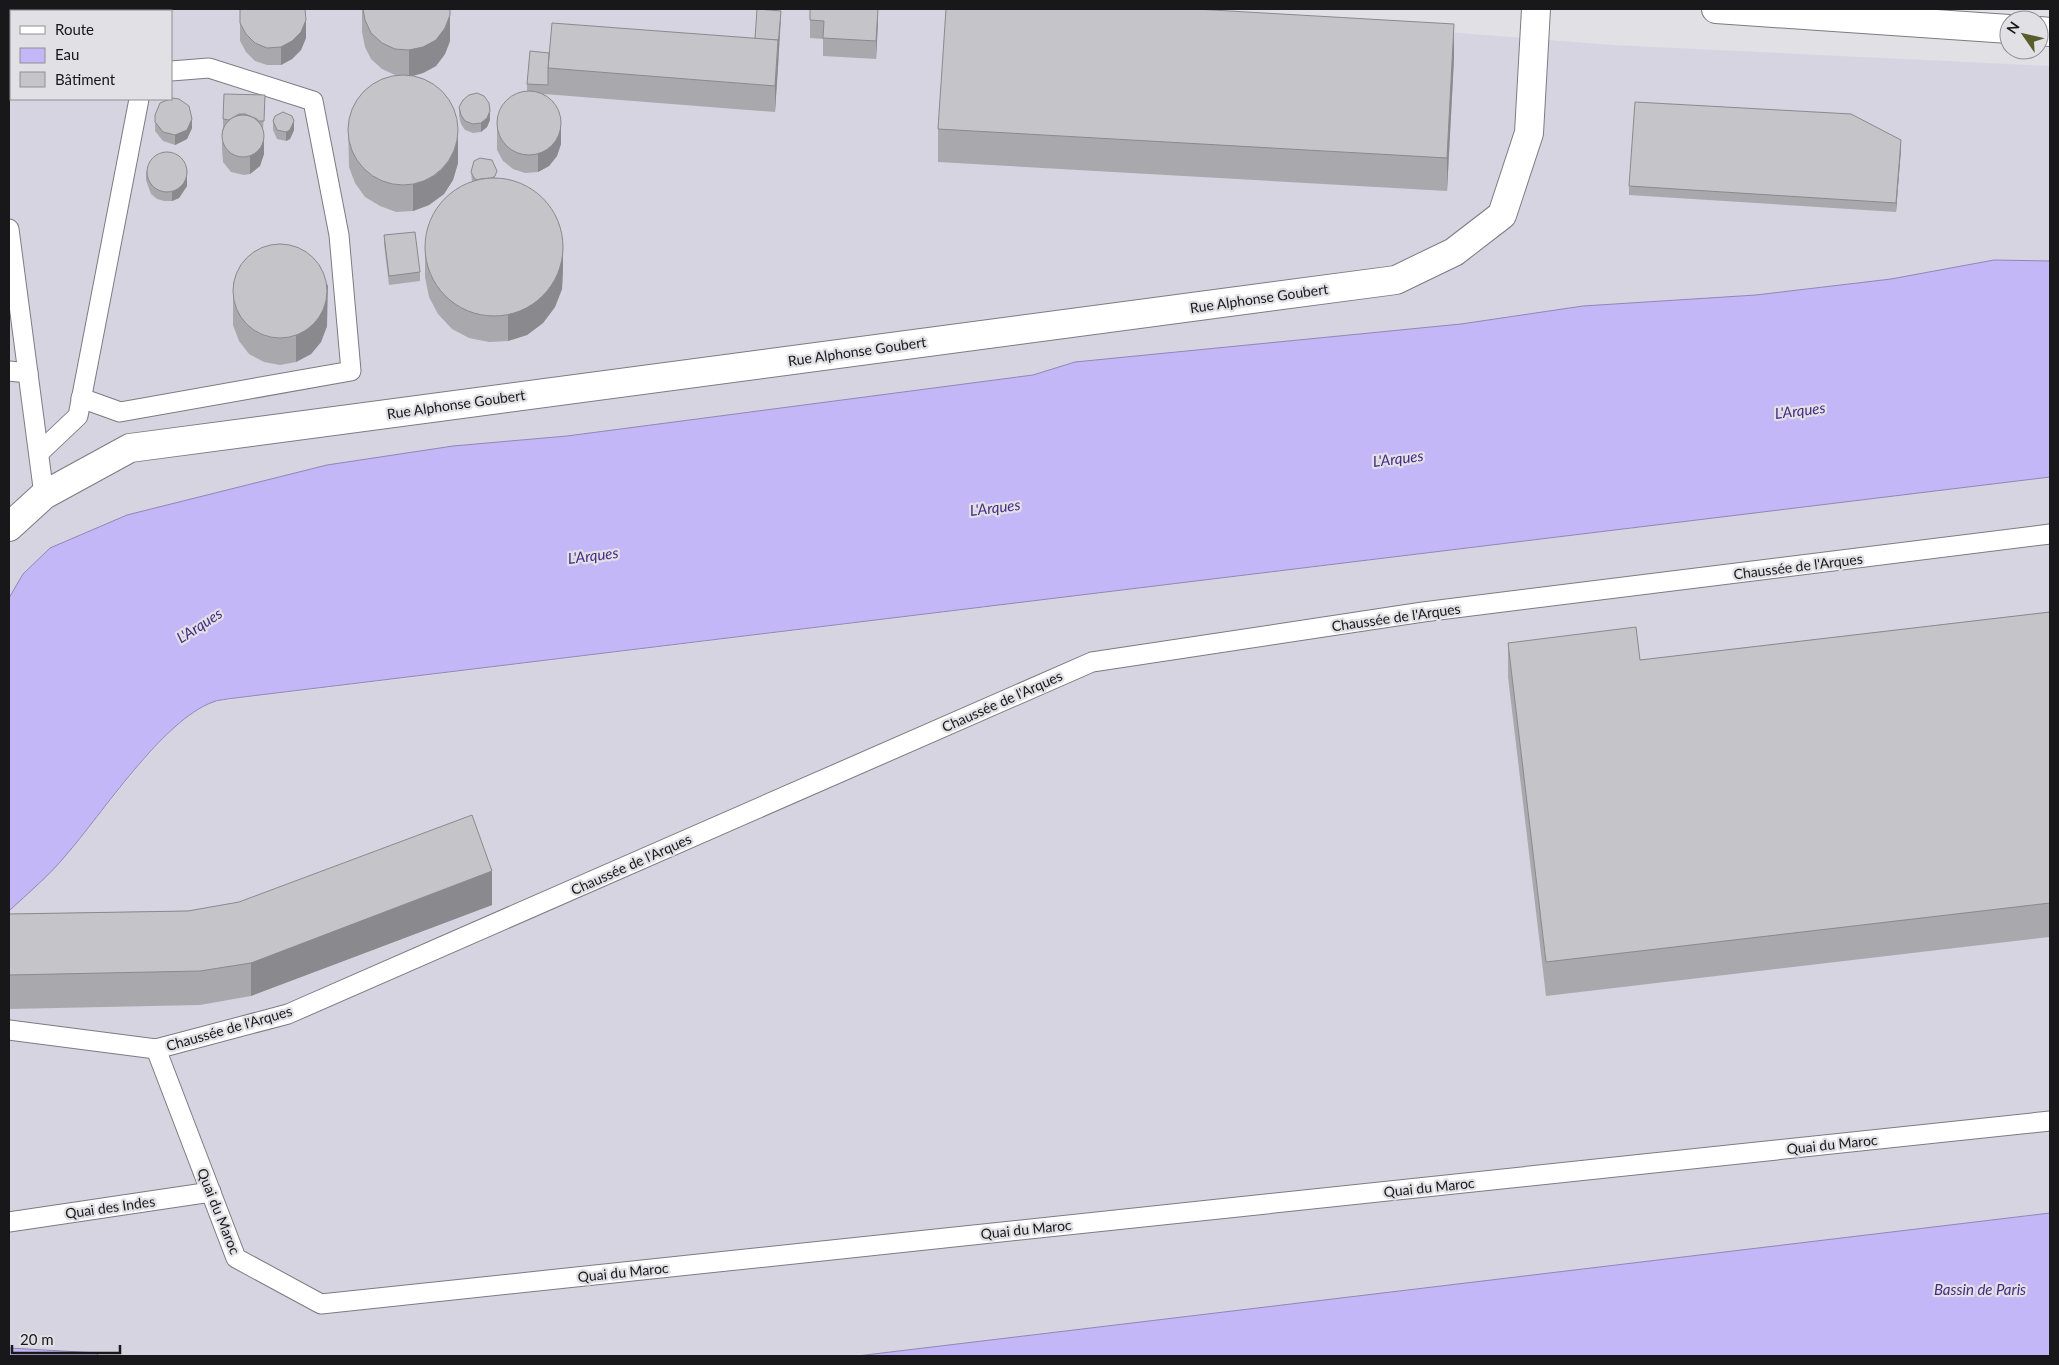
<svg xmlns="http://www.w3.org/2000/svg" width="2059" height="1365" viewBox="0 0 2059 1365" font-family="Lato,sans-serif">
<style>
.built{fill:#d6d4e1;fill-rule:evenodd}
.water{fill:#c3b7f7;stroke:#9087b5}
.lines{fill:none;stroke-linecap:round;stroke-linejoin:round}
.service-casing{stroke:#7c7b80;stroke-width:21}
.minor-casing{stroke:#7c7b80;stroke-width:30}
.secondary-casing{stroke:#7c7b80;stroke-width:30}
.service{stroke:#fff;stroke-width:19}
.minor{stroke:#fff;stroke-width:28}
.secondary{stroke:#fff;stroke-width:28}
.wall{fill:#a9a9ad}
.shaded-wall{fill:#8a898d}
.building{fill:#c5c4c9;stroke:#8a898d}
.labels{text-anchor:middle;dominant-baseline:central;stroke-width:4.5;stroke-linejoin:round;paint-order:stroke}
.street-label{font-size:14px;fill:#18181a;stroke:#e0e0e5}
.water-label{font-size:15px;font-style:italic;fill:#462a84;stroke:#e0e0e5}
</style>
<rect width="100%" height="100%" fill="#e0e0e5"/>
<g class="built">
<path d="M 9,9 L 1158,9 L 1612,45 L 2050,66 L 2050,261 L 1994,260 L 1891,279 L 1756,295 L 1583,306 L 1461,324 L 1075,362 L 1033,375 L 567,436 L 453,446 L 327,465 L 127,515 L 23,574 L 9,598 ZM 11,11 L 171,11 L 171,99 L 11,99 Z"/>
<path d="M 2050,477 L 2050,1213 L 857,1356 L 97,1356 L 97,1353 L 9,1348 L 9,911 L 65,857 L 141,763 L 171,731 L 191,714 L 212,702 Z"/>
</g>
<g class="water">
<path d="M 1994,260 L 2050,261 L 2050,477 L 227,699 C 223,700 217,700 213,702 C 163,720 102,814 66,855 C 50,875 28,893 9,911 L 9,598 L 23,574 L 50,548 L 127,515 L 327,465 L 453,446 L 567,436 L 1033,375 L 1075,362 L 1461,324 L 1583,306 L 1756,295 L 1891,279 Z"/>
<path d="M 2050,1213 L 2050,1356 L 857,1356 Z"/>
<path d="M 9,1348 L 98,1353 L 97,1356 L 9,1356 Z"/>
</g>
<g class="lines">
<g class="service-casing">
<g id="service">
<path d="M 9,229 L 44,495"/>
<path d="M 9,371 L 28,373"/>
<path d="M 81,398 L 120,412 L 351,371 L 339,235 L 313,101 L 209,68 L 171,71"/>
<path d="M 39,453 L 78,416 L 139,99"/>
<path d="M 9,1030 L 156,1049 L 288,1014 L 1092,662 L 1423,612 L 2050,534"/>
<path d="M 156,1049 L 236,1258 L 321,1304 L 2050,1121"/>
<path d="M 9,1222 L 211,1192"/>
</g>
</g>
<g class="minor-casing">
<path id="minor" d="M 9,527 L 44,495 L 130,448 L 1396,280 L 1454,252 L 1502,215 L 1529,133 L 1536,9"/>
</g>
<g class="secondary-casing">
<g id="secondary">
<path d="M 1716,9 L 2009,29"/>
<path d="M 2039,31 L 2050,32"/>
</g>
</g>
<use href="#service" class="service"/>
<use href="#minor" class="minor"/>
<use href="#secondary" class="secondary"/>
</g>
<g class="wall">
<path d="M 362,9 L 450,9 L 450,41 L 445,54 L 436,66 L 423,73 L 412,76 L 458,163 L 453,180 L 444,194 L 429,205 L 413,211 L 396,212 L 380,206 L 365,197 L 355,183 L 349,167 L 348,123 L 399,76 L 395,75 L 382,69 L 371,59 L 365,47 L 362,32 Z"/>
<path d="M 240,10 L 306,38 L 301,50 L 292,59 L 281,65 L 267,65 L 255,61 L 246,52 L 240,41 Z"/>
<path d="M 781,20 L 775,112 L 544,94 L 561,144 L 557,156 L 549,166 L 538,172 L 525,173 L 513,169 L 503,161 L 497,150 L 497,119 L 527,91 L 527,84 L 549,53 L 755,39 Z"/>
<path d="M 810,20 L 878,22 L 876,59 L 823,56 L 823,39 L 810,38 Z"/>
<path d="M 1454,58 L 1447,191 L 938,162 L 938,129 Z"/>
<path d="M 265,95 L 263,130 L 264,154 L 260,166 L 250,174 L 244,175 L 231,172 L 223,162 L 222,149 L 222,131 L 223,128 L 223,119 Z"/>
<path d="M 459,107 L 490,120 L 487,127 L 481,132 L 473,133 L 465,130 L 461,124 L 459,116 Z"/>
<path d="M 155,115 L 192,128 L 187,139 L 175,145 L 163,141 L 155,131 Z"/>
<path d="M 273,121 L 294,130 L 290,139 L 286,141 L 277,139 L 273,130 Z"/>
<path d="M 1901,149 L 1896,212 L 1629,195 L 1629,186 Z"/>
<path d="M 146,171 L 187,186 L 179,198 L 172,201 L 164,201 L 157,199 L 151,194 L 146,180 Z"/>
<path d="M 471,172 L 497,178 L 563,269 L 562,289 L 555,307 L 543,323 L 527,335 L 508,341 L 489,342 L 469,338 L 452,329 L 438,314 L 429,297 L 425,277 L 425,251 L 472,182 Z"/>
<path d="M 384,235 L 420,272 L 420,281 L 389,285 L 384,244 Z"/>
<path d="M 233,282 L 327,326 L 321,342 L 311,354 L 296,362 L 280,365 L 264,362 L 249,354 L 239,341 L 233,325 Z"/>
<path d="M 2050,612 L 2050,937 L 1546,996 L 1508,677 L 1508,643 L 1640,660 Z"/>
<path d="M 492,905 L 251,996 L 200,1005 L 9,1009 L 9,914 Z"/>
</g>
<g class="shaded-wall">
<path d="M 878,9 L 878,22 L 876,59 L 876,41 Z"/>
<path d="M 781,11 L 778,67 L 775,112 L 775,86 Z"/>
<path d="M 450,15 L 450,41 L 445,54 L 436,66 L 423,73 L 409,77 L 409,50 Z"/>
<path d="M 306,20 L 306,38 L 301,50 L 292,59 L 281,65 L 281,47 Z"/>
<path d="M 1454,24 L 1454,58 L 1447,191 L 1447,158 Z"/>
<path d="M 490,111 L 490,120 L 487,127 L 481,132 L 481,123 Z"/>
<path d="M 192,119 L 192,128 L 187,139 L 175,145 L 175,135 Z"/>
<path d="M 294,121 L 294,130 L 290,139 L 286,141 L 286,132 Z"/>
<path d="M 561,126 L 561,144 L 557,156 L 549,166 L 538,172 L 538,154 Z"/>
<path d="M 264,136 L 264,154 L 260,166 L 250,174 L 250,156 Z"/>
<path d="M 458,137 L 458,163 L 453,180 L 444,194 L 429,205 L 413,211 L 413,184 Z"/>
<path d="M 1901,140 L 1901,149 L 1896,212 L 1896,203 Z"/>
<path d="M 187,169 L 187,186 L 179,198 L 172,201 L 172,192 Z"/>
<path d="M 563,243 L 563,269 L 562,289 L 555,307 L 543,323 L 527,335 L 508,341 L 508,315 Z"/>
<path d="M 328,284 L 327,326 L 321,342 L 311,354 L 296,362 L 296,336 Z"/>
<path d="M 492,871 L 492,905 L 251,996 L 251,963 Z"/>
</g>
<g class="building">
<rect x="47" y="9" width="50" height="2"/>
<path d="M 240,9 L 305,9 L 306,20 L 301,32 L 292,41 L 281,47 L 267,48 L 255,43 L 246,34 L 240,23 Z"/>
<path d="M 363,9 L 450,9 L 450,15 L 445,28 L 436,40 L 423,47 L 409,50 L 395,49 L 382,43 L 371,33 L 365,20 Z"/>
<path d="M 757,9 L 781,11 L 778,46 L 778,40 L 755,39 Z"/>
<path d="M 810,9 L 878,9 L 876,41 L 823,38 L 824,21 L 810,20 Z"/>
<path d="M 946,9 L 1195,9 L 1454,24 L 1447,158 L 938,129 Z"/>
<path d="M 552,23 L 778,40 L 775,86 L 548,68 Z"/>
<path d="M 530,51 L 549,53 L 548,68 L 548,85 L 527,84 Z"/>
<circle cx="403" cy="130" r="55"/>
<circle cx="529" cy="123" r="32"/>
<path d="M 477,93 L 484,96 L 489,103 L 490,111 L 487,118 L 481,123 L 473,124 L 465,121 L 461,115 L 459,107 L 463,100 L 469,95 Z"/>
<path d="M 224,94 L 265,95 L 264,121 L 258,121 L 257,119 L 245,114 L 239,114 L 229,120 L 223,119 Z"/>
<path d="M 172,98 L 179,99 L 189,106 L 192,119 L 187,130 L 175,135 L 163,132 L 155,122 L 155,115 L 160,103 Z"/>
<path d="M 1635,102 L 1851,114 L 1901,140 L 1896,203 L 1629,186 Z"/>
<path d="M 283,112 L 292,116 L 294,121 L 290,130 L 286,132 L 277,130 L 273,121 L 275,116 Z"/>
<circle cx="243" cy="136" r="21"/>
<circle cx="167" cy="172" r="20"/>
<path d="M 480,158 L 492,160 L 497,171 L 495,176 L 492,178 L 480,179 L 477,180 L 474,178 L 471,172 L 474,161 Z"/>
<circle cx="494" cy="247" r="69"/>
<path d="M 415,232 L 420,272 L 389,276 L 384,235 Z"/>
<circle cx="280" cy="291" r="47"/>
<path d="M 2050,612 L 2050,903 L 1546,962 L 1508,643 L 1636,627 L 1640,660 Z"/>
<path d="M 472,815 L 492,871 L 251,963 L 200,971 L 9,975 L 9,914 L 188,911 L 239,902 Z"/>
</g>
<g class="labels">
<g class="street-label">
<text transform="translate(1259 298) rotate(-8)">Rue Alphonse Goubert</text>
<text transform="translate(857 351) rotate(-8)">Rue Alphonse Goubert</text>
<text transform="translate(456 404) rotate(-8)">Rue Alphonse Goubert</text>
<text transform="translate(1798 566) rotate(-7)">Chaussée de l'Arques</text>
<text transform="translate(1396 617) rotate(-8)">Chaussée de l'Arques</text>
<text transform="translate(1002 701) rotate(-24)">Chaussée de l'Arques</text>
<text transform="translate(631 864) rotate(-24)">Chaussée de l'Arques</text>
<text transform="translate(229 1028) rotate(-16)">Chaussée de l'Arques</text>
<text transform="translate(1832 1144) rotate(-6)">Quai du Maroc</text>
<text transform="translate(1429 1187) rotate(-6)">Quai du Maroc</text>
<text transform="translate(110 1207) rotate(-8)">Quai des Indes</text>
<text transform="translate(219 1211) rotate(68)">Quai du Maroc</text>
<text transform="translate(1026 1229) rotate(-6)">Quai du Maroc</text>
<text transform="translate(623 1272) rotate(-6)">Quai du Maroc</text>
</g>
<g class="water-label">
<text transform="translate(1800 410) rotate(-7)">L'Arques</text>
<text transform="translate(1398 458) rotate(-7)">L'Arques</text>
<text transform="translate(995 507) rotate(-7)">L'Arques</text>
<text transform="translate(593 555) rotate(-7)">L'Arques</text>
<text transform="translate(199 625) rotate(-33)">L'Arques</text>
<text x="1980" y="1289">Bassin de Paris</text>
</g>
</g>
<rect width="2059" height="1365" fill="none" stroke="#18181a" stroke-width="20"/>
<rect x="10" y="10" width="162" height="90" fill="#e0e0e5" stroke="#909094"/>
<rect x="20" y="26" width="25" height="8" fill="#ffffff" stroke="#909094"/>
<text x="55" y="35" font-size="15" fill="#18181a">Route</text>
<rect x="20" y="48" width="25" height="15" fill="#c3b7f7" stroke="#909094"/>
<text x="55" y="60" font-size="15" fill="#18181a">Eau</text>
<rect x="20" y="72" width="25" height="15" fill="#c5c4c9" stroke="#909094"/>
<text x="55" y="85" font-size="15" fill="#18181a">Bâtiment</text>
<g transform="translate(2024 35) rotate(304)"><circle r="24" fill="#e0e0e5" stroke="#909094"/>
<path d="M0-4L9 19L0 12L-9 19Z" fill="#585d2b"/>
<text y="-8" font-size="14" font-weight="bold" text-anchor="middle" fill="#18181a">N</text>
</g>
<path d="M12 1345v8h108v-8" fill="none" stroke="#18181a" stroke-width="2.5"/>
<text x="20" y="1345" font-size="15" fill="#18181a" stroke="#e0e0e5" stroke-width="4" paint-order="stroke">20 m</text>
</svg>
